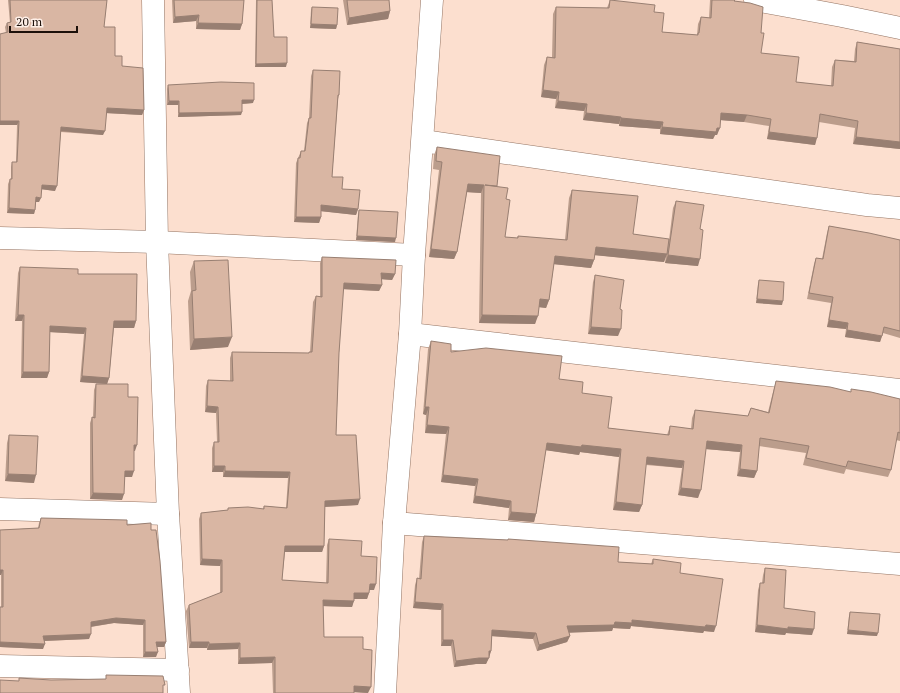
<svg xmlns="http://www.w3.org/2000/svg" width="900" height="693" viewBox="0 0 900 693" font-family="'PT Serif',serif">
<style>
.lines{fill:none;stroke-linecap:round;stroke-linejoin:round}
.minor-casing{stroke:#947463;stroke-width:23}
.minor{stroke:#fff;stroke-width:22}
.wall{fill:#bb9d8c}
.shaded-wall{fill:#987f72}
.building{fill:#d9b6a3;stroke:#987f72}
</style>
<rect width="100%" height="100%" fill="#fcdfcf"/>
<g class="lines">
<g class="minor-casing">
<g id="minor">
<path d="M 153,0 L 157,242 L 168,514 L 179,693"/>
<path d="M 755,0 L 842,16 L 900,28"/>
<path d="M 423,141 L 867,205 L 900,208"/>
<path d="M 0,238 L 157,242 L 414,255"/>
<path d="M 410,334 L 900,390"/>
<path d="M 0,509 L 168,514"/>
<path d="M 394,523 L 900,564"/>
<path d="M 0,666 L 178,670"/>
<path d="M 385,693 L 394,523 L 410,334 L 414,255 L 432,0"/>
</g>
</g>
<use href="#minor" class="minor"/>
</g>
<g class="wall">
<path d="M 8,0 L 107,0 L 104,27 L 115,56 L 122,66 L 144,110 L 142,115 L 106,113 L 103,135 L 61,132 L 55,191 L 41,189 L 39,202 L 36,202 L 35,210 L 34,214 L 7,213 L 8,184 L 10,179 L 11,179 L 11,167 L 12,162 L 16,162 L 17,125 L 0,125 L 0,34 L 6,33 L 5,27 L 7,23 L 10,23 Z"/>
<path d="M 172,0 L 244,0 L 242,24 L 240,30 L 196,29 L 196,21 L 173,23 Z"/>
<path d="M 256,0 L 272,0 L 274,37 L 286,67 L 255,67 Z"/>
<path d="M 343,0 L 389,0 L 390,11 L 388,19 L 347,25 Z"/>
<path d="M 610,0 L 654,12 L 662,32 L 697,35 L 698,24 L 701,17 L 709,18 L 710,0 L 735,0 L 734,1 L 761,33 L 761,53 L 796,82 L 831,86 L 832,67 L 835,60 L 854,61 L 855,49 L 857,42 L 900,49 L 900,149 L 853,144 L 855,128 L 819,122 L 815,145 L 767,139 L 769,126 L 744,122 L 721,120 L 717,135 L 715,135 L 713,139 L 660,134 L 660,129 L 619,126 L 619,124 L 583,120 L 584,111 L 555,108 L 556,99 L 541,97 L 544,65 L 547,57 L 552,58 L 553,14 L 556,7 L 607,8 Z"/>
<path d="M 312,7 L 337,25 L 336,29 L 310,28 L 311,10 Z"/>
<path d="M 313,70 L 339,95 L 338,99 L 332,177 L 358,209 L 356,215 L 321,211 L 321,217 L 319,223 L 294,222 L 296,163 L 301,151 L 304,151 L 307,123 L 309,118 L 311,76 Z"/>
<path d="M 168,85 L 253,103 L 242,104 L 241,115 L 178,117 L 178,105 L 167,105 L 167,89 Z"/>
<path d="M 437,147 L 496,187 L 506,199 L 505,237 L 517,238 L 518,236 L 565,240 L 569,198 L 572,190 L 633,234 L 669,240 L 673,208 L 676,201 L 700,229 L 698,266 L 665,263 L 666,255 L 664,262 L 595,255 L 594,260 L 591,268 L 554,264 L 549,300 L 546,308 L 539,307 L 535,324 L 479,323 L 481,193 L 467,192 L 457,252 L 454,259 L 429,257 L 439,170 L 433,169 L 434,155 Z"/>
<path d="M 359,210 L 395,242 L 356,240 L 358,214 Z"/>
<path d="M 829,226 L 900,240 L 900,338 L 883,333 L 880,342 L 845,337 L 846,329 L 827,327 L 831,303 L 807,299 L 814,264 L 816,258 L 822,259 L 827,233 Z"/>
<path d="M 322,257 L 395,274 L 392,280 L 381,279 L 382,285 L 379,291 L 343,289 L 339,353 L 336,435 L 358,505 L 325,507 L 324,546 L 322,552 L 285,552 L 282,580 L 326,583 L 327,545 L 329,539 L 361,556 L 374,590 L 369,590 L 369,593 L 367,599 L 354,599 L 352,607 L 323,606 L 324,637 L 363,649 L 368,693 L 354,692 L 354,693 L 273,693 L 272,663 L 238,664 L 238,649 L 207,650 L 207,648 L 189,648 L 186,611 L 189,605 L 220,593 L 220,566 L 200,565 L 199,519 L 201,513 L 228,510 L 228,508 L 263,509 L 264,506 L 286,508 L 288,478 L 223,477 L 223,472 L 212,472 L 212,448 L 214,442 L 217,442 L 216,413 L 205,412 L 206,386 L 208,380 L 230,381 L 230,358 L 232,352 L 309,353 L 309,352 L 310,352 L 313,302 L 316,296 L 320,297 L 320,263 Z"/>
<path d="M 194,261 L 228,347 L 190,350 L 188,301 L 191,291 L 190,272 Z"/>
<path d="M 20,267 L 78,274 L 136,321 L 134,328 L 114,328 L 109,378 L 107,384 L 80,382 L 84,334 L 50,332 L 49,372 L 47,378 L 21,378 L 22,321 L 15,321 L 18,273 Z"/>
<path d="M 595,275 L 620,309 L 618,336 L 588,334 L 593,282 Z"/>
<path d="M 759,280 L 782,305 L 756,303 L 758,284 Z"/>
<path d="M 431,341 L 451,352 L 559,379 L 582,393 L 608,428 L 667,435 L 670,426 L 691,429 L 692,418 L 695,410 L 748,416 L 751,408 L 768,412 L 774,388 L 776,381 L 900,399 L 900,441 L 896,440 L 891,470 L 888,477 L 846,469 L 844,474 L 803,465 L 806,453 L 759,446 L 757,471 L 754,478 L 737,476 L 740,452 L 706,449 L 698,498 L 678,495 L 682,468 L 646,465 L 642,505 L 639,512 L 613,510 L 619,457 L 580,452 L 579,455 L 546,450 L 536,514 L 534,522 L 508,520 L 509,508 L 473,503 L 475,486 L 441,482 L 446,434 L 425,433 L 426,415 L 423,414 L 428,349 Z"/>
<path d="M 96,384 L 128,397 L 135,451 L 134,451 L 132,477 L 125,477 L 122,500 L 90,499 L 90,423 L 92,417 L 93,417 L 94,390 Z"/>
<path d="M 9,435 L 34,483 L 5,481 L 7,443 Z"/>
<path d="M 41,518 L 127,525 L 151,530 L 166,642 L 164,647 L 157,647 L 156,657 L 143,657 L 143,625 L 114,623 L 91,627 L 89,639 L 44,641 L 43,649 L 0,647 L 0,607 L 1,607 L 1,575 L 0,575 L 0,530 L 38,528 L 39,523 Z"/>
<path d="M 424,536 L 508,540 L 508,539 L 618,562 L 651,564 L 653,559 L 680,573 L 714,632 L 704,631 L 703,633 L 631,626 L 630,629 L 613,628 L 612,631 L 569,632 L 570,636 L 567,642 L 537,651 L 533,639 L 492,636 L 491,651 L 486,664 L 476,664 L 454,667 L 451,646 L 441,646 L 441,610 L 413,608 L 415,585 L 417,578 L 419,579 L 422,542 Z"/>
<path d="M 765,568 L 784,608 L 812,635 L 786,633 L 785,635 L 755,632 L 758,590 L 760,583 L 762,583 L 763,575 Z"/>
<path d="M 850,612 L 877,636 L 847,634 L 849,616 Z"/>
</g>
<g class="shaded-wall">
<path d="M 390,11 L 388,19 L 347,25 L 349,18 Z"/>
<path d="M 199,15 L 196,21 L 173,23 L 175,17 Z"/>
<path d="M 198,23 L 242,24 L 240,30 L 196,29 Z"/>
<path d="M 311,24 L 337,25 L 336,29 L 310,28 Z"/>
<path d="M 287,63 L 286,67 L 255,67 L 256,64 Z"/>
<path d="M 543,90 L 559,92 L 556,99 L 541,97 Z"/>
<path d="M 242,100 L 254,100 L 253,103 L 241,104 Z"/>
<path d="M 169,101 L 179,101 L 178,105 L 167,105 Z"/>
<path d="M 558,101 L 587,104 L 584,111 L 555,108 Z"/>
<path d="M 107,108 L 144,110 L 142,115 L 105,113 Z"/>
<path d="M 242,112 L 241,115 L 178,117 L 179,113 Z"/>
<path d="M 586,113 L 621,117 L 619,124 L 583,120 Z"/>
<path d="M 721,113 L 747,115 L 744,122 L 719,120 Z"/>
<path d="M 621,118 L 663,122 L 660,129 L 619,126 Z"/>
<path d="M 0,121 L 19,121 L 17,125 L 0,125 Z"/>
<path d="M 61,127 L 105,131 L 103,135 L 60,131 Z"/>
<path d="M 662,127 L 717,128 L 720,128 L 717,135 L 715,135 L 713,139 L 660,134 Z"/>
<path d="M 769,132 L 817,138 L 815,145 L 767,139 Z"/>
<path d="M 856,137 L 900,142 L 900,149 L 853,144 Z"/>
<path d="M 468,184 L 484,185 L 481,193 L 465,192 Z"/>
<path d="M 42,185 L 57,186 L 55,191 L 40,189 Z"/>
<path d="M 36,197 L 41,198 L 39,202 L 34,202 Z"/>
<path d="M 321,205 L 358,209 L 356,215 L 319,211 Z"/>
<path d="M 9,208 L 35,210 L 34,214 L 7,213 Z"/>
<path d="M 296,217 L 321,217 L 319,223 L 294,222 Z"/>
<path d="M 357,236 L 396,238 L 395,242 L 356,240 Z"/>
<path d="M 596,247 L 667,254 L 664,262 L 593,255 Z"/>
<path d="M 431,249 L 457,252 L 454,259 L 429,257 Z"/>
<path d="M 668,255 L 700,259 L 698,266 L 665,263 Z"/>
<path d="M 555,256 L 594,260 L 591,268 L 552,264 Z"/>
<path d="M 381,273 L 395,274 L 392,280 L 379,279 Z"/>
<path d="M 344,283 L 382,285 L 379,291 L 341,289 Z"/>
<path d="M 540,299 L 549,300 L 546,308 L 538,307 Z"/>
<path d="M 757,299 L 783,301 L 782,305 L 756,303 Z"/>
<path d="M 18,315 L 24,315 L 22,321 L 15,321 Z"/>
<path d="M 482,315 L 538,316 L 535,324 L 479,323 Z"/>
<path d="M 829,320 L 848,323 L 846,329 L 827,327 Z"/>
<path d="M 114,321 L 136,321 L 134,328 L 112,328 Z"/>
<path d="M 50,326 L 86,328 L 84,334 L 48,332 Z"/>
<path d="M 591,327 L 621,329 L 618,336 L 588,334 Z"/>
<path d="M 847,330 L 882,336 L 880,342 L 845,337 Z"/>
<path d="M 232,337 L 228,347 L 190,350 L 194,339 Z"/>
<path d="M 23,372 L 49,372 L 47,378 L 21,378 Z"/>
<path d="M 82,376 L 109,378 L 107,384 L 80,382 Z"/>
<path d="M 207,406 L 218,407 L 216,413 L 205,412 Z"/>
<path d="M 425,407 L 429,407 L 426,415 L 423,414 Z"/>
<path d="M 427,425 L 449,427 L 446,434 L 425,433 Z"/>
<path d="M 707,441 L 742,445 L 740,452 L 705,449 Z"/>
<path d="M 547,443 L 582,445 L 621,449 L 619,457 L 580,452 L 579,455 L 544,450 Z"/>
<path d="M 134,445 L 137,445 L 135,451 L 132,451 Z"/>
<path d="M 647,457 L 684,461 L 682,468 L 644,464 Z"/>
<path d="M 214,466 L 225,466 L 223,472 L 212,472 Z"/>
<path d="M 740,469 L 757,471 L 754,478 L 737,476 Z"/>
<path d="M 125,471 L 134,471 L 132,477 L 123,477 Z"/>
<path d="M 225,471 L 290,472 L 288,478 L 223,477 Z"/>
<path d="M 8,474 L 36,475 L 34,483 L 5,481 Z"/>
<path d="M 443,475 L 478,479 L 475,486 L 441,482 Z"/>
<path d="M 681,488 L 701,490 L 698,498 L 678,495 Z"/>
<path d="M 93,493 L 124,494 L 122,500 L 90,499 Z"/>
<path d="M 475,496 L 511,501 L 509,508 L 473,503 Z"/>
<path d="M 360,499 L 358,505 L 323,507 L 325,501 Z"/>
<path d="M 616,502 L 642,505 L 639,512 L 613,510 Z"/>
<path d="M 511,512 L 536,514 L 534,522 L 508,520 Z"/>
<path d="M 285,546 L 324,546 L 322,552 L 283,552 Z"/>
<path d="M 202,559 L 222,560 L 220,566 L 200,565 Z"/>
<path d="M 0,570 L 3,570 L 1,575 L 0,575 Z"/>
<path d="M 370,584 L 376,584 L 374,590 L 367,590 Z"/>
<path d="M 354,593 L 369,593 L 367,599 L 352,599 Z"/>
<path d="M 323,600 L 354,601 L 352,607 L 320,606 Z"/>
<path d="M 415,602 L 443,604 L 441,610 L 413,608 Z"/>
<path d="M 116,618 L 145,620 L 143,625 L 114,623 L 89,627 L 91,622 Z"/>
<path d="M 632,620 L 706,625 L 716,626 L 714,632 L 704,631 L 703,633 L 631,626 L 630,629 L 613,628 L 612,631 L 565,633 L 567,626 Z"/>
<path d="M 757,625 L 788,627 L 814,629 L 812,635 L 786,633 L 785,635 L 755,632 Z"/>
<path d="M 492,630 L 536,633 L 533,639 L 490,636 Z"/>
<path d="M 848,630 L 878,633 L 877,636 L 847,634 Z"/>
<path d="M 91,634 L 89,639 L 42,641 L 43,636 Z"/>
<path d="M 570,636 L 567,642 L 537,651 L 539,645 Z"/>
<path d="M 443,640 L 453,640 L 451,646 L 441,646 Z"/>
<path d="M 0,642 L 45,644 L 43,649 L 0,647 Z"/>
<path d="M 156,642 L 166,642 L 164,647 L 154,647 Z"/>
<path d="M 191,642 L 209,642 L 207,648 L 189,648 Z"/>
<path d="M 240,643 L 238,649 L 207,650 L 209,644 Z"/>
<path d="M 489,651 L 491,651 L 489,658 L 487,657 Z"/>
<path d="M 145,652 L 158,652 L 156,657 L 143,657 Z"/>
<path d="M 275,657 L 272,663 L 238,664 L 240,658 Z"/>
<path d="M 479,658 L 489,658 L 486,664 L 476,664 L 454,667 L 456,661 Z"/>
<path d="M 354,686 L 371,687 L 368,693 L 352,692 Z"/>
</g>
<g class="building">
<path d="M 10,0 L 107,0 L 104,27 L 115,27 L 115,56 L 122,56 L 122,66 L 143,68 L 144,110 L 107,108 L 105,131 L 61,127 L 57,186 L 42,185 L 41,198 L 36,197 L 35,210 L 9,208 L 10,179 L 12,179 L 12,162 L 17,162 L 19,121 L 0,121 L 0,34 L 8,32 L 7,23 L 11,22 Z"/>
<path d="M 174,0 L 244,0 L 242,24 L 198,23 L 199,15 L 175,17 Z"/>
<path d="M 257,0 L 272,0 L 274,37 L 287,37 L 287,63 L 256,64 Z"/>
<path d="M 347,0 L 389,0 L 390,11 L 349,18 Z"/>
<path d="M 610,0 L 655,5 L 654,12 L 664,13 L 662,32 L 698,35 L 698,33 L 699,33 L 701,17 L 711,18 L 712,0 L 735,0 L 734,1 L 750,3 L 763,7 L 761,33 L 764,33 L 761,53 L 799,57 L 796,82 L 833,86 L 835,60 L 856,62 L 857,42 L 900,49 L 900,142 L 856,137 L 858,121 L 820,114 L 817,138 L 769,132 L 771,119 L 747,115 L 721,113 L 720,128 L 717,128 L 716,132 L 662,127 L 663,122 L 621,118 L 621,117 L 586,113 L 587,104 L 558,101 L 559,92 L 543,90 L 547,57 L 555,58 L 556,7 L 609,8 Z"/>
<path d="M 312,7 L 338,8 L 337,25 L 311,24 Z"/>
<path d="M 313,70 L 340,71 L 339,95 L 338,95 L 332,177 L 343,177 L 342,189 L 360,190 L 358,209 L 321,205 L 321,217 L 296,217 L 298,158 L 300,158 L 301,151 L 305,151 L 309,118 L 311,118 Z"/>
<path d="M 221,82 L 254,83 L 254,100 L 242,100 L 242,112 L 179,113 L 179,101 L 169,101 L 168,85 Z"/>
<path d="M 437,147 L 500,156 L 497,186 L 485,185 L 508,188 L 506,199 L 510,200 L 505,237 L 518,238 L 518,236 L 567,240 L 572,190 L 638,196 L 633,234 L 669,239 L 667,254 L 596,247 L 594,260 L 555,256 L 549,300 L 540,299 L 538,316 L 482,315 L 484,185 L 468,184 L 457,252 L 431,249 L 442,162 L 436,161 Z"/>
<path d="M 676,201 L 704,205 L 700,229 L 703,230 L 700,259 L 668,255 Z"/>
<path d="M 359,210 L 398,212 L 396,238 L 357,236 Z"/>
<path d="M 829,226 L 869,233 L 900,240 L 900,331 L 884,327 L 882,336 L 847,330 L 848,323 L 829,320 L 833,297 L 809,293 L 816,258 L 823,259 Z"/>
<path d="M 322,257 L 396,260 L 395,274 L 381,273 L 382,285 L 344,283 L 339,353 L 336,435 L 356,435 L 360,499 L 325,501 L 324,546 L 285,546 L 282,580 L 328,583 L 329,539 L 362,541 L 361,556 L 377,557 L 376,584 L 370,584 L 369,593 L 354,593 L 354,601 L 323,600 L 324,637 L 363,637 L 363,649 L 372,650 L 371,687 L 354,686 L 354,693 L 275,693 L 275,657 L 240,658 L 240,643 L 209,644 L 209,642 L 191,642 L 189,605 L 222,592 L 222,560 L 202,559 L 201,513 L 228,510 L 228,508 L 248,507 L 264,509 L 264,506 L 287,508 L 290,472 L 225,471 L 225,466 L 214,466 L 214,442 L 219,442 L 218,407 L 207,406 L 208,380 L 233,381 L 232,352 L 309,353 L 309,352 L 312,352 L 316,296 L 322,297 Z"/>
<path d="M 228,260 L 232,337 L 194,339 L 192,291 L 196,290 L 194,261 Z"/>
<path d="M 20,267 L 78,269 L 78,274 L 137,274 L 136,321 L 114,321 L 109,378 L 82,376 L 86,328 L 50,326 L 49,372 L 23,372 L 24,315 L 18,315 Z"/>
<path d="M 595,275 L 624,280 L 620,309 L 622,310 L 621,329 L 591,327 Z"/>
<path d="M 759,280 L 784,282 L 783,301 L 757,299 Z"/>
<path d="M 431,341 L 451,344 L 451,352 L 486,348 L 562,356 L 559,379 L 583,382 L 582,393 L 612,397 L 608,428 L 669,435 L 670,426 L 693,429 L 695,410 L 748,416 L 751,408 L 769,413 L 776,381 L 830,387 L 851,392 L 851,389 L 871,392 L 900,399 L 900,433 L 898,432 L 891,470 L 848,461 L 846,467 L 806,458 L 809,446 L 760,438 L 757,471 L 740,469 L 742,445 L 707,441 L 701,490 L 681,488 L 684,461 L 647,457 L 642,505 L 616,502 L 621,449 L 582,445 L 581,447 L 547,443 L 536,514 L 511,512 L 511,501 L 475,496 L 478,479 L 443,475 L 449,427 L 427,425 L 429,407 L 425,407 Z"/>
<path d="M 96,384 L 128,384 L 128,397 L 138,397 L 137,445 L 134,445 L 134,471 L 125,471 L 124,494 L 93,493 L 92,417 L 95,418 Z"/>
<path d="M 9,435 L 38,436 L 36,475 L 8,474 Z"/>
<path d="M 41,518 L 127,520 L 127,525 L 151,523 L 151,530 L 156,530 L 160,561 L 166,642 L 156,642 L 158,652 L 145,652 L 145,620 L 116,618 L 91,622 L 91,634 L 43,636 L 45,644 L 0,642 L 0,607 L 3,607 L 3,570 L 0,570 L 0,530 L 39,528 Z"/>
<path d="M 424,536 L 508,540 L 508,539 L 619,547 L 618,562 L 653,564 L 653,559 L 681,563 L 680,573 L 723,579 L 716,626 L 706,625 L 705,627 L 632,620 L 632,623 L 615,622 L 614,625 L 567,626 L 570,636 L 539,645 L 536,633 L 492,630 L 491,651 L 489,651 L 489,658 L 479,658 L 456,661 L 453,640 L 443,640 L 443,604 L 415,602 L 417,578 L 421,579 Z"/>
<path d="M 765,568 L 786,570 L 784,608 L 815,612 L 814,629 L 788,627 L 788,629 L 757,625 L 760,583 L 764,583 Z"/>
<path d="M 850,612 L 880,614 L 878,633 L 848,630 Z"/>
<path d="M 106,675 L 163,676 L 165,685 L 163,685 L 163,693 L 0,693 L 0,680 L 19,681 L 19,678 L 51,680 L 106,679 Z"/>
</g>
<path d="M10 26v6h67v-6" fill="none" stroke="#1c100a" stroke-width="2"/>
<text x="16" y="26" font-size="12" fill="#1c100a" stroke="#feefe7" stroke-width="3" paint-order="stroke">20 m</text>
</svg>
